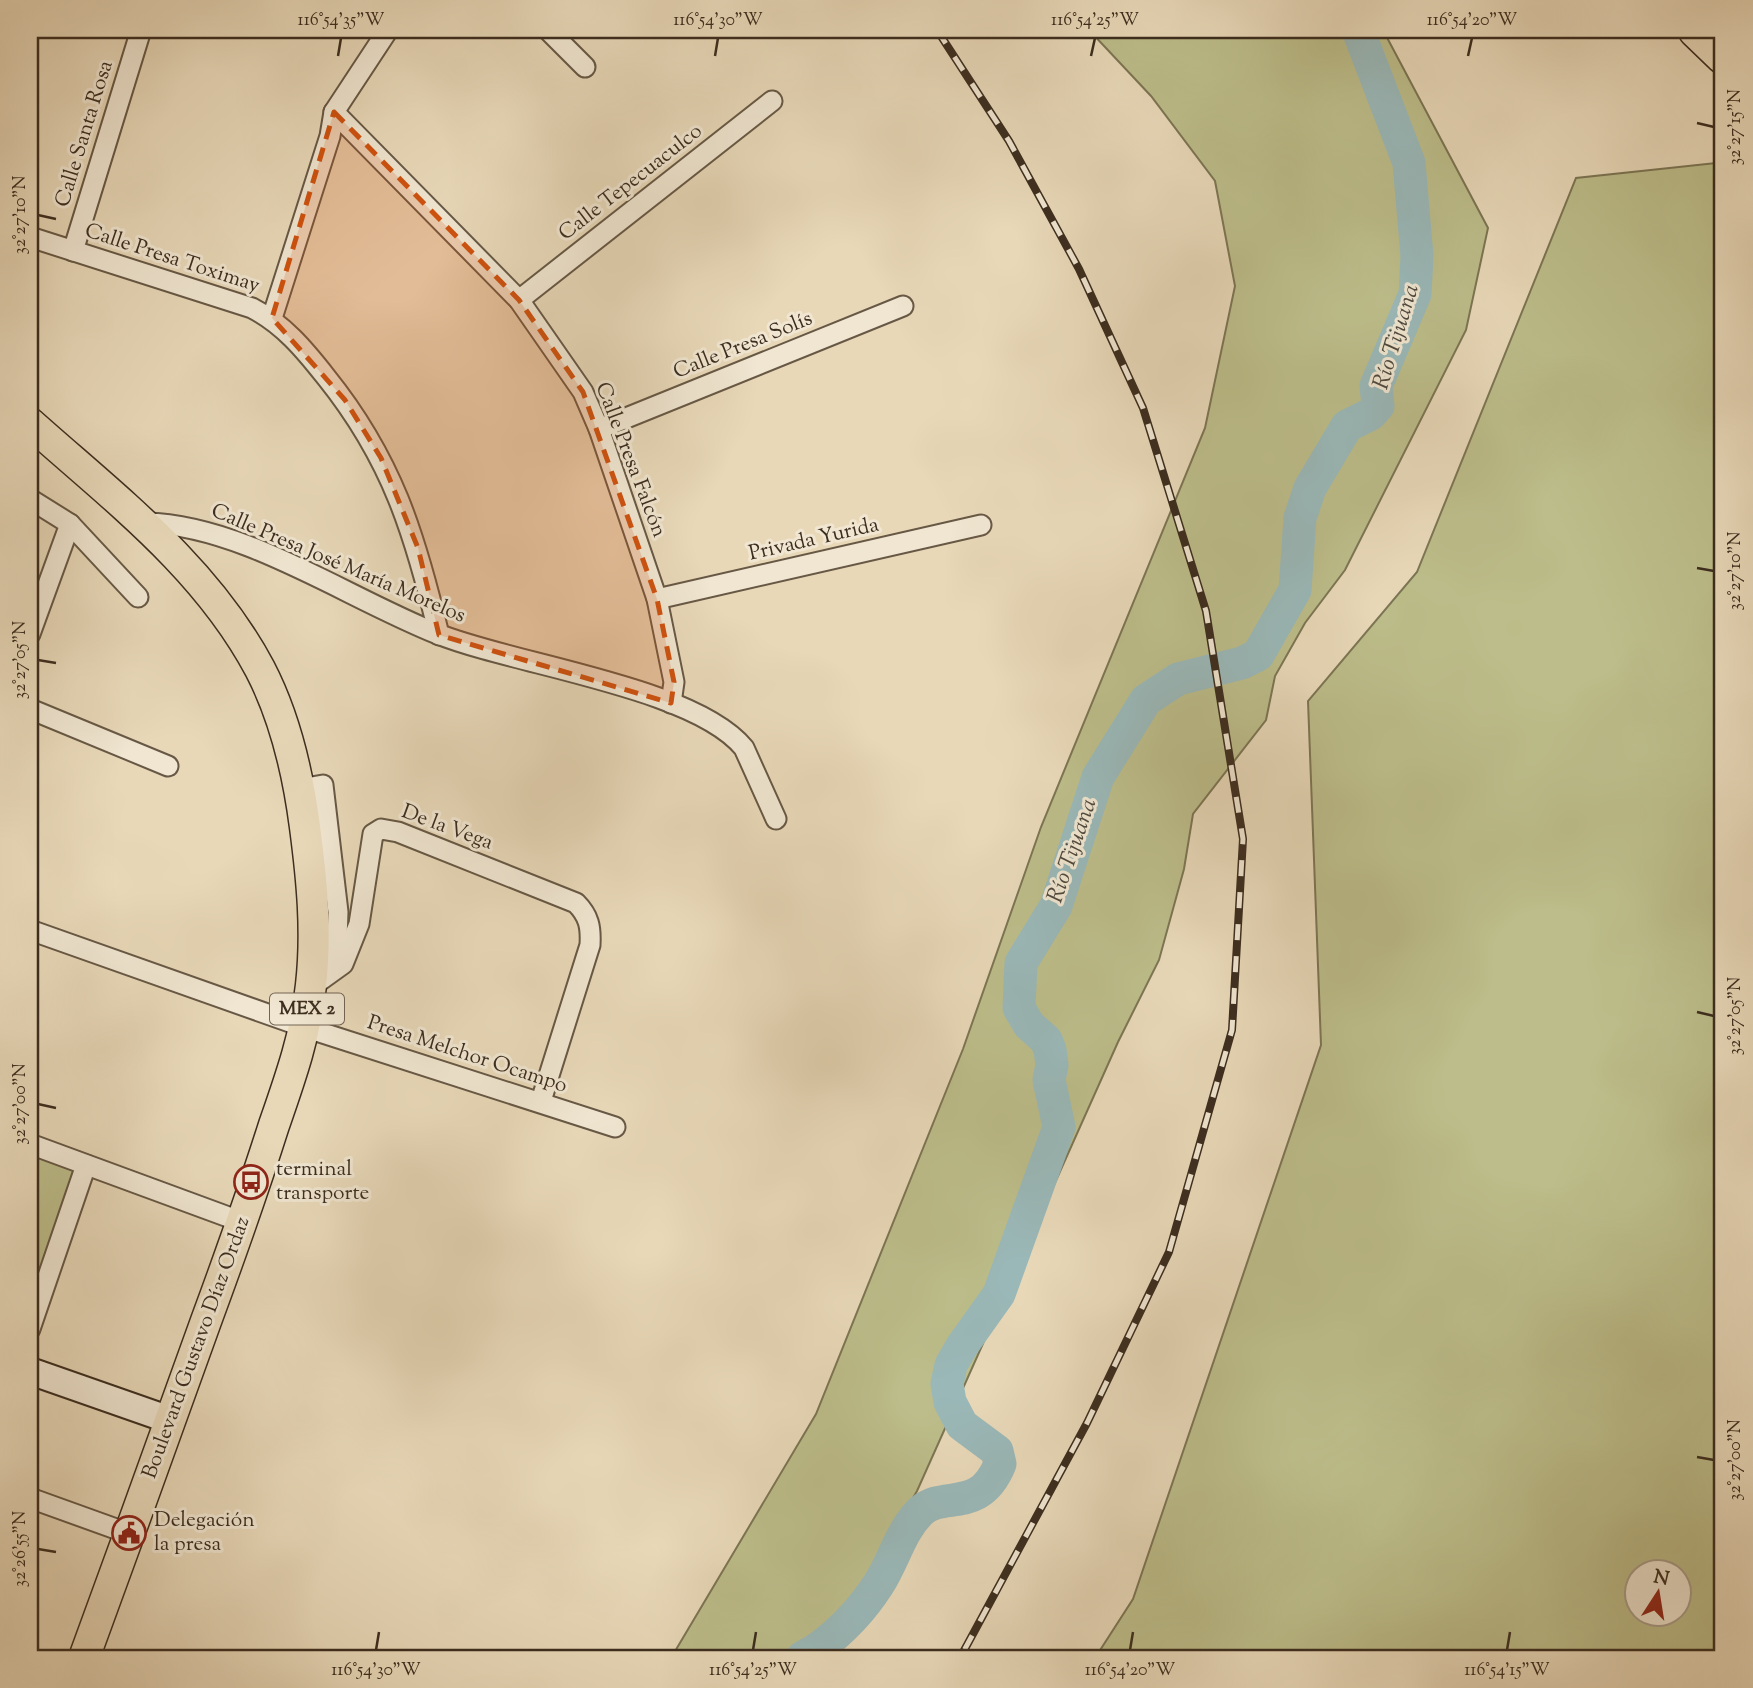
<svg xmlns="http://www.w3.org/2000/svg" width="1753" height="1688" viewBox="0 0 1753 1688" font-family="'Sorts Mill Goudy',serif">
<style>
.green{fill:#bcbd8a;stroke:#7c7554;stroke-width:2;fill-rule:evenodd}
.lines{fill:none;stroke-linecap:round;stroke-linejoin:round}
.river{stroke:#9ab8b8;stroke-width:33}
.street-casing{stroke:#675845;stroke-width:23}
.secondary-casing{stroke:#3c2d1f;stroke-width:30}
.primary-casing{stroke:#3c2d1f;stroke-width:33}
.highway-casing{stroke:#3c2d1f;stroke-width:38}
.street{stroke:#f0e6d1;stroke-width:19}
.secondary{stroke:#f0e6d1;stroke-width:26}
.primary{stroke:#e8d8b8;stroke-width:30}
.highway{stroke:#e8d8b8;stroke-width:35}
.rail-casing{stroke:#3c2d1f;stroke-width:8}
.rail{stroke:#f0e6d1;stroke-width:5;stroke-dasharray:16;stroke-linecap:butt}
.marked{fill:#ce520f;fill-opacity:0.2;stroke:#ce520f;stroke-width:5;stroke-dasharray:14 9;stroke-linejoin:round}
.ticks{fill:none;stroke:#3c2d1f;stroke-width:2.5}
.labels{text-anchor:middle;dominant-baseline:central;stroke-width:6;stroke-linejoin:round;paint-order:stroke}
.shield{fill:#f0e6d1;stroke:#726454;stroke-width:2}
.shield-label{font-size:19px;font-weight:bold;fill:#3c2d1f}
.street-label{font-size:21px;fill:#3c2d1f;stroke:#f0e6d1}
.poi-label{font-size:21px;fill:#3c2d1f;stroke:#f0e6d1;text-anchor:start}
.water-label{font-size:23px;font-style:italic;fill:#4f493e;stroke:#f0e6d1}
.neatline{fill:none;stroke:#3c2d1f;stroke-width:2.5}
.ticks-label{font-size:18px;text-anchor:middle;fill:#3c2d1f}
</style>
<rect width="100%" height="100%" fill="#e8d8b8"/>
<filter id="stains"><feTurbulence type="fractalNoise" baseFrequency=".00286" numOctaves="4"/><feColorMatrix values="0 0 0 0 .2 0 0 0 0 .09 0 0 0 0 .02 0 0 0 .5 -.17"/></filter>
<radialGradient id="worn" r=".72"><stop offset=".6" stop-color="#630" stop-opacity="0"/><stop offset="1" stop-color="#630" stop-opacity=".3"/></radialGradient>
<g class="green">
<path d="M 1089,30 L 1383,30 L 1488,228 L 1466,330 L 1345,570 L 1305,623 L 1275,676 L 1266,720 L 1193,814 L 1184,869 L 1159,960 L 1118,1042 L 917,1491 L 821,1658 L 671,1658 L 816,1414 L 963,1049 L 1041,827 L 1205,428 L 1235,286 L 1215,181 L 1151,96 Z"/>
<path d="M 1716,163 L 1723,168 L 1723,1658 L 1095,1658 L 1133,1599 L 1321,1045 L 1308,701 L 1417,572 L 1576,178 ZM 1638,1572 L 1680,1572 L 1680,1614 L 1638,1614 Z"/>
<path d="M 30,1152 L 78,1169 L 30,1308 Z"/>
</g>
<g class="lines">
<path class="river" d="M 802,1658 C 807,1654 814,1652 820,1647 C 844,1629 862,1610 878,1585 C 894,1561 900,1531 921,1511 C 944,1490 979,1515 1000,1464 L 997,1451 L 962,1425 L 950,1402 L 947,1384 L 951,1365 L 962,1346 L 999,1294 L 1059,1127 L 1049,1080 L 1052,1065 L 1050,1050 L 1046,1040 L 1029,1025 L 1019,1008 L 1021,963 L 1056,906 L 1098,777 L 1146,700 L 1178,679 L 1242,663 L 1258,655 L 1295,590 L 1300,518 L 1310,488 L 1347,426 L 1371,414 L 1378,406 L 1376,386 L 1415,294 L 1417,256 L 1409,163 L 1358,30"/>
<g class="street-casing">
<g id="street">
<path d="M 548,30 L 585,67"/>
<path d="M 334,112 L 519,300 L 583,392 L 599,429 L 657,599 L 674,682 L 671,703"/>
<path d="M 30,237 L 252,308 C 283,324 304,349 326,377 C 392,459 415,534 439,635"/>
<path d="M 73,251 L 141,30"/>
<path d="M 519,300 L 772,101"/>
<path d="M 272,318 L 330,136 L 334,112 L 388,30"/>
<path d="M 599,429 L 903,306"/>
<path d="M 30,499 L 70,524 L 138,597"/>
<path d="M 146,523 C 243,525 347,598 438,634 C 515,665 694,687 744,748 L 776,819"/>
<path d="M 657,599 L 981,525"/>
<path d="M 30,634 L 70,524"/>
<path d="M 30,709 L 168,766"/>
<path d="M 300,789 L 323,785 L 338,912 L 336,966"/>
<path d="M 30,930 L 304,1027 L 615,1127"/>
<path d="M 311,987 L 343,964 L 359,924 L 373,834 L 381,829 L 398,832 L 576,903 C 589,916 591,927 590,945 L 541,1101"/>
<path d="M 30,1144 L 242,1222"/>
<path d="M 30,1329 L 86,1165"/>
<path d="M 30,1498 L 130,1534"/>
</g>
</g>
<g class="secondary-casing">
<path id="secondary" d="M 30,1371 L 170,1420"/>
</g>
<g class="primary-casing">
<path id="primary" d="M 30,423 C 114,498 206,567 260,669 C 285,717 298,773 305,827 C 312,880 317,932 311,985 C 306,1034 290,1079 274,1125 C 253,1191 230,1256 206,1321 C 166,1433 125,1546 84,1658"/>
</g>
<g class="highway-casing">
<path id="highway" d="M 1696,30 L 1723,56"/>
</g>
<use href="#street" class="street"/>
<use href="#secondary" class="secondary"/>
<use href="#primary" class="primary"/>
<use href="#highway" class="highway"/>
<g class="rail-casing">
<path id="rail" d="M 937,30 L 1009,141 L 1079,269 L 1143,408 L 1206,611 L 1243,839 L 1232,1030 L 1169,1252 L 1087,1423 L 960,1658"/>
</g>
<use href="#rail" class="rail"/>
</g>
<path class="marked" d="M 334,112 L 519,300 L 583,392 L 657,599 L 674,682 L 671,703 L 439,635 L 418,548 L 381,458 L 345,400 L 272,318 Z"/>
<path class="ticks" d="M 338,56 L 341,38M 715,56 L 718,38M 1091,56 L 1095,38M 1468,56 L 1472,38M 1697,123 L 1714,127M 38,215 L 56,219M 1697,568 L 1714,571M 38,660 L 56,663M 1697,1012 L 1714,1016M 38,1104 L 56,1108M 1697,1457 L 1714,1460M 38,1549 L 56,1552M 376,1650 L 379,1632M 753,1650 L 756,1632M 1130,1650 L 1133,1632M 1507,1650 L 1510,1632"/>
<defs>
<g id="bus-ring" transform="scale(1.75)"><circle r="9.5" fill="#f0e6d1" stroke="#8f2418" stroke-width="1.5"/><path d="M-5-6H5V4H4V6H2V4H-2V6H-4V4H-5ZM-3.5-4V0h7V-4ZM-3.5 1.2v1.5H-2V1.2ZM2 1.2v1.5H3.5V1.2Z" fill="#8f2418"/></g>
<g id="civic-ring" transform="scale(1.75)"><circle r="9.5" fill="#f0e6d1" stroke="#8f2418" stroke-width="1.5"/><path d="M-.6-6.5H3V-4.5H.6V-3L4-1V1h2V6H-6V1h2V-1L-.6-3ZM-1.2 2.5V6h2.4V2.5Z" fill="#8f2418"/></g>
</defs>
<g fill-rule="evenodd">
<use href="#bus-ring" x="251" y="1182"/>
<use href="#civic-ring" x="129" y="1533"/>
</g>
<g class="labels">
<rect class="shield" x="270" y="993.5" width="74" height="31" rx="5"/>
<g class="shield-label">
<text x="307" y="1009">MEX 2</text>
</g>
<g class="street-label">
<text transform="translate(85 134) rotate(-73)">Calle Santa Rosa</text>
<text transform="translate(631 183) rotate(-38)">Calle Tepecuaculco</text>
<text transform="translate(172 259) rotate(18)">Calle Presa Toximay</text>
<text transform="translate(743 346) rotate(-22)">Calle Presa Solís</text>
<text transform="translate(630 460) rotate(69)">Calle Presa Falcón</text>
<text transform="translate(814 540) rotate(-13)">Privada Yurida</text>
<text transform="translate(338 564) rotate(23)">Calle Presa José María Morelos</text>
<text transform="translate(447 828) rotate(20)">De la Vega</text>
<text transform="translate(467 1055) rotate(18)">Presa Melchor Ocampo</text>
<text transform="translate(197 1348) rotate(-70)">Boulevard Gustavo Díaz Ordaz</text>
</g>
<g class="poi-label">
<text x="276" y="1170">terminal<tspan x="276" dy="24">transporte</tspan></text>
<text x="154" y="1521">Delegación<tspan x="154" dy="24">la presa</tspan></text>
</g>
<g class="water-label">
<text transform="translate(1397 337) rotate(-73)">Río Tijuana</text>
<text transform="translate(1073 851) rotate(-71)">Río Tijuana</text>
</g>
</g>
<rect width="1753" height="1688" fill="none" stroke="#e8d8b8" stroke-width="77"/>
<g transform="translate(1658 1593) rotate(12)"><circle r="33" fill="#f0e6d1" stroke="#a89c8a" stroke-width="2"/>
<path d="M0-5L12 26L0 18L-12 26Z" fill="#8f2418"/>
<text y="-10" font-size="19" font-weight="bold" text-anchor="middle" fill="#3c2d1f">N</text>
</g>
<rect x="38" y="38" width="1676" height="1612" class="neatline"/>
<g class="ticks-label">
<text x="341" y="25">116°54'35"W</text>
<text x="718" y="25">116°54'30"W</text>
<text x="1095" y="25">116°54'25"W</text>
<text x="1472" y="25">116°54'20"W</text>
<text transform="translate(1734 127) rotate(-90)" y="6">32°27'15"N</text>
<text transform="translate(19 215) rotate(-90)" y="6">32°27'10"N</text>
<text transform="translate(1734 571) rotate(-90)" y="6">32°27'10"N</text>
<text transform="translate(19 660) rotate(-90)" y="6">32°27'05"N</text>
<text transform="translate(1734 1016) rotate(-90)" y="6">32°27'05"N</text>
<text transform="translate(19 1104) rotate(-90)" y="6">32°27'00"N</text>
<text transform="translate(1734 1460) rotate(-90)" y="6">32°27'00"N</text>
<text transform="translate(19 1549) rotate(-90)" y="6">32°26'55"N</text>
<text x="376" y="1675">116°54'30"W</text>
<text x="753" y="1675">116°54'25"W</text>
<text x="1130" y="1675">116°54'20"W</text>
<text x="1507" y="1675">116°54'15"W</text>
</g>
<rect width="100%" height="100%" filter="url(#stains)"/>
<rect width="100%" height="100%" fill="url(#worn)"/>
</svg>
